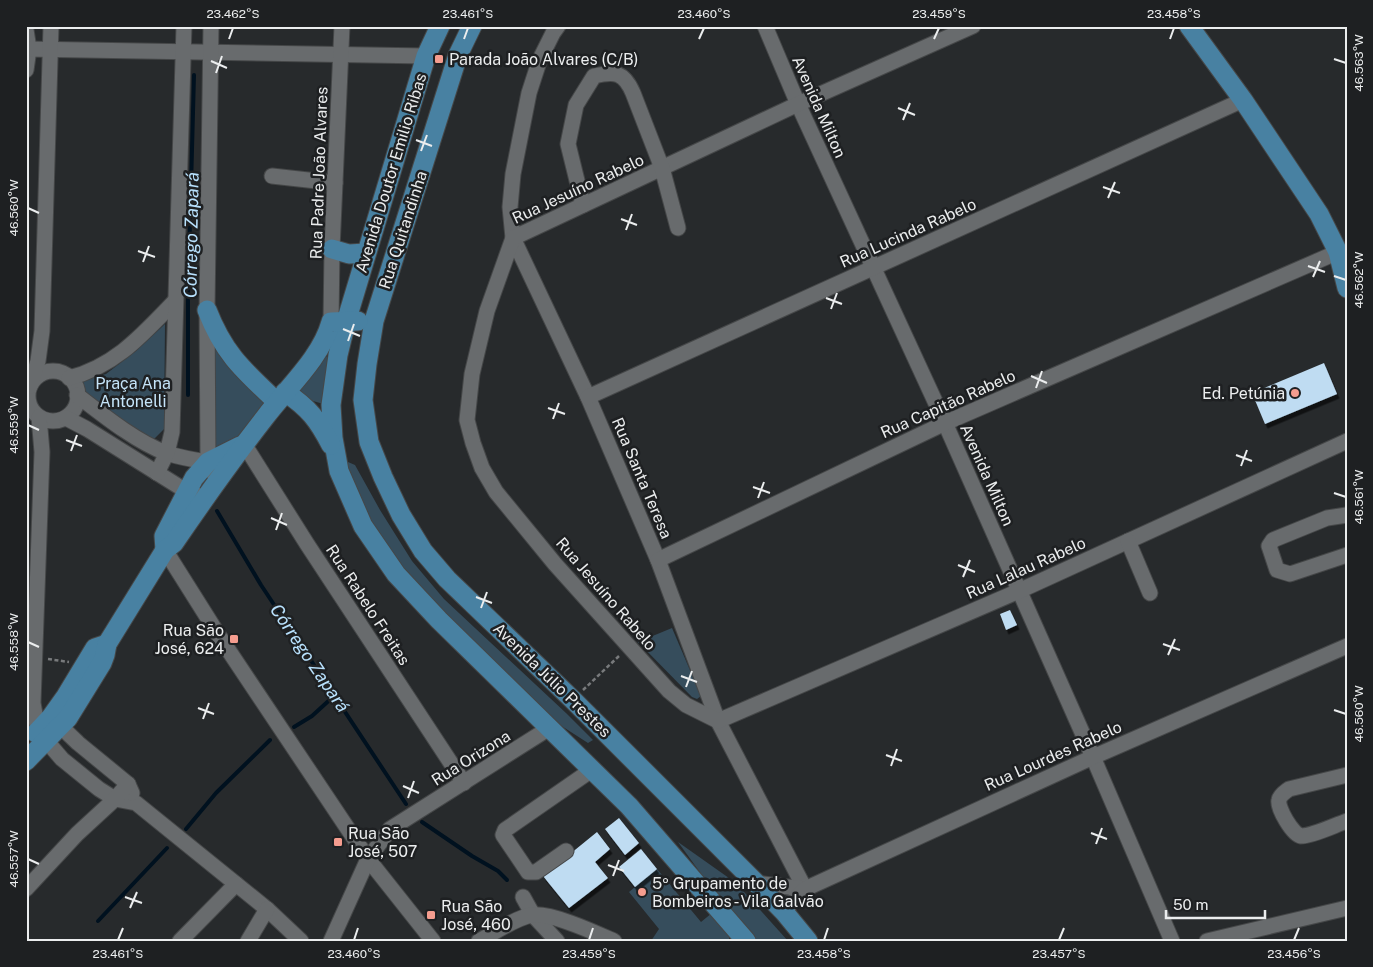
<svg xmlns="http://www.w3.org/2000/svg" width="1373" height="967" viewBox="0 0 1373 967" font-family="'Public Sans',sans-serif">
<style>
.green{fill:#364d5c}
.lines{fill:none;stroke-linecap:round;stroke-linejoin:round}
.stream{stroke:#00111f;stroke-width:4}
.building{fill:#bfdcf2;filter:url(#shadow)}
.minor-casing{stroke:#454748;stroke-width:17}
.major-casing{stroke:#454748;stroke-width:21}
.path{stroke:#787a7c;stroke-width:2.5;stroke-dasharray:4 2.5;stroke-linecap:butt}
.minor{stroke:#686b6d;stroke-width:15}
.major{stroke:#4881a2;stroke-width:19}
.ticks{fill:none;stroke:#ebedee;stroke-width:2}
.poi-dot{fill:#f59d8f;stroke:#1e2022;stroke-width:2}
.labels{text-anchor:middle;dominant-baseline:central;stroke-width:5;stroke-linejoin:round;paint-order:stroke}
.poi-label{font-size:16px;fill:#ebedee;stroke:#1e2022;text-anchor:start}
.street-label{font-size:16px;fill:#ebedee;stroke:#1e2022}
.park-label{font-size:16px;fill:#c5e4f9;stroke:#1e2022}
.water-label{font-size:18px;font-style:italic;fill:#b8e1fd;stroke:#1e2022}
.neatline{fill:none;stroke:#ebedee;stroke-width:2}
.ticks-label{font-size:12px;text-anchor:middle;fill:#ebedee}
</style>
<defs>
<filter id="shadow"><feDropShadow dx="2.5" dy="4.5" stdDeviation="0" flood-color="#0009"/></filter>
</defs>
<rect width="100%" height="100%" fill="#272a2c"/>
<g class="green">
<path d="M 165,324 L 164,429 L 155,438 L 146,439 L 84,394 L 81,381 L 106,374 L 136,351 Z"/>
<path d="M 211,342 L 270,403 L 241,444 L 209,453 Z"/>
<path d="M 326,356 L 333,364 L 327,405 L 292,395 Z"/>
<path d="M 348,462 L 355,465 L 380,510 L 412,561 L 444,599 L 566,713 L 593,740 L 588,743 L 560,725 L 477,649 L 420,591 L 368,527 L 342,465 Z"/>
<path d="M 672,628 L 701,696 L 697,699 L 692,697 L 638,642 Z"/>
<path d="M 678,842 L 736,883 L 788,941 L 754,941 L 720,900 Z"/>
<path d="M 657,869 L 701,922 L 712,913 L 729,935 L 729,941 L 651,941 L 659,929 L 629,892 Z"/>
</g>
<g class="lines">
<g class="stream">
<path d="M 196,27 L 196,26"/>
<path d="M 188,395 L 188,298 L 194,75"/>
<path d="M 217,511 L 261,585 L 406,804"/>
<path d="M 294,727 L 312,716 L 335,695"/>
<path d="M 422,822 L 472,856 L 498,871 L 507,880"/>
<path d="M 186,829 L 216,793 L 270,740"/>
<path d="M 98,921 L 167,848"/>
</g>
</g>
<g class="building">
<path d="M 1324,363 L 1337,394 L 1265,424 L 1252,393 Z"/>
<path d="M 1010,610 L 1017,625 L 1006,630 L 1000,614 Z"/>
<path d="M 619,818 L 639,843 L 625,855 L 605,829 Z"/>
<path d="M 597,832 L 610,849 L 595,862 L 608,878 L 569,908 L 543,876 Z"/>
<path d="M 641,849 L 657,869 L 635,887 L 619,867 Z"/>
</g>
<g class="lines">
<g class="minor-casing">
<g id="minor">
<path d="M 558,26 L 553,33 L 540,59 L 529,93 L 513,174 L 510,207 L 513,238 L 588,397 L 658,560 L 718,721 L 805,889"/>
<path d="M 765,26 L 798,104 L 945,423 L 1093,757 L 1172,941"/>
<path d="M 973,26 L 798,104 L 513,238 L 487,311 L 472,374 L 467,420 L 473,443 L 482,468 L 496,492 L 555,564 L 669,691 L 686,705 L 718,721 L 1019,591 L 1347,441"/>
<path d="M 26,30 L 29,49 L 26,70"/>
<path d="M 26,49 L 426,56"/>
<path d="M 272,176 L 335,183"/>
<path d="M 583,205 L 568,144 L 576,105 L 594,76 C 615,71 624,72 633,93 L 662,168 L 678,228"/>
<path d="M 331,322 L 332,249 L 342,26"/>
<circle cx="53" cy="396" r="25"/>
<path d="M 69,378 C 116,366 143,334 175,301"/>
<path d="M 30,386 L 38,361 L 42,331 L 51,26"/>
<path d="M 77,395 C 103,415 135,441 166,453 C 179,457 194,460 208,462"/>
<path d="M 588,397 L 1243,100"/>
<path d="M 39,417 L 42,452 L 33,703 L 38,731 L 62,759 L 99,789 L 115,799 L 136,803 L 267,909 L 301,941"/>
<path d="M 66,418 L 87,429 L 186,491 L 197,495"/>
<path d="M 244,444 L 307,544 L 464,783"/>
<path d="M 211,471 L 208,462 L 207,310 L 211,26"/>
<path d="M 157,473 L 167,453 L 172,432 L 184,26"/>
<path d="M 1347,515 L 1327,518 L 1273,540 L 1269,546 L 1277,570 L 1290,574 L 1347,555"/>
<path d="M 1128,541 L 1150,593"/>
<path d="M 165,550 L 221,639 L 368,859 L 433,941"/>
<path d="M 658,560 L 945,423 L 1338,252"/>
<path d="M 53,719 L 78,743 L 128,784 L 132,793"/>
<path d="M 1347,775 L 1289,789 C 1285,792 1280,795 1279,800 C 1277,808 1293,835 1301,836 C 1313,836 1335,825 1347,821"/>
<path d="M 566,851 L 536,872 L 528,872 L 503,835 L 505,830 L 593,769"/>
<path d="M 756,883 L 805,889"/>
<path d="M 26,889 L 77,834 L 115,799 L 128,784"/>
<path d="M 523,897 L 533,915 L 557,941"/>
<path d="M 785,913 L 790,904 L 805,889 L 1093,757 L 1347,646"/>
<path d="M 180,941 L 236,884"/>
<path d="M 248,941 L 267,909"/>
<path d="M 331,941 L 368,859 L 390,829 L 551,727"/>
<path d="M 479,941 C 494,933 515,918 532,915 C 551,912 596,933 614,941"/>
<path d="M 1207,941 L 1347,908"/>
</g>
</g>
<g class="major-casing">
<g id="major">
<path d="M 440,26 L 426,56 L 346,322 L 338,355 L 331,405 L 333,438 L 339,471 L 363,526 L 396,574 L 439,620 L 629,806 L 746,941"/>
<path d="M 472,26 L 458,55 L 374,321 L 367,364 L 363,400 L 369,442 L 383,477 L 401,515 L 423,551 L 447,579 L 573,700 L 756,883 L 785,913 L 808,941"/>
<path d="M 1189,26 L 1243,100 L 1319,214 L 1338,252 L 1347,288"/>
<path d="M 332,249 L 349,254 L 366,253"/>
<path d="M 207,310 C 224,354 243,370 277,402"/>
<path d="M 285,392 C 309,408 318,420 331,445"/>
<path d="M 165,550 L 164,536 L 194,478 L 208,462 L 240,446"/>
<path d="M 36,733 L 51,717 L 66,696 L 95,648 L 107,644"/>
<path d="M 26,761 L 68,718 L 102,663 L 105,655 L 107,644 L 165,550 L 174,543 C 204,499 234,457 266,416 C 288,387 321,358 331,322 L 358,321"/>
</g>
</g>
<g class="path">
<path d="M 48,659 L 69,662"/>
<path d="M 583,690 L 619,656"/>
</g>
<use href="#minor" class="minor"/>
<use href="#major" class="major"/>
</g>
<path class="ticks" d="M 229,39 L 233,28M 464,39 L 468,28M 699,39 L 704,28M 934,39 L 939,28M 1170,39 L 1174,28M 1334,59 L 1346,63M 211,61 L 227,68M 216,73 L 222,56M 898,108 L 915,115M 903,120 L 910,103M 416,140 L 432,146M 421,151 L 427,135M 1103,187 L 1120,193M 1108,198 L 1115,182M 28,208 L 39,213M 621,219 L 637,225M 626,230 L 632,214M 138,251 L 155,257M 143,262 L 149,246M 1308,266 L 1325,272M 1334,276 L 1346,280M 1313,277 L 1320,261M 826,298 L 842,304M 831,309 L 837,293M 343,329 L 360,336M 348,341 L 354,324M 1031,376 L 1047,383M 1036,388 L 1042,371M 548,408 L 565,414M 553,419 L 559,403M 28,425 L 39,430M 66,440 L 82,446M 71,451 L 77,435M 1236,455 L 1252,461M 1241,466 L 1247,450M 753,487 L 770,493M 1334,493 L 1346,497M 758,498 L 764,482M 271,518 L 287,525M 276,530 L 282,513M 958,565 L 975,572M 963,577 L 970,560M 476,597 L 492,603M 481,608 L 487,592M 28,642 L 39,647M 1163,644 L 1180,650M 1168,655 L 1175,639M 681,676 L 697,682M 686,687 L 692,671M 198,708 L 214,714M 1334,710 L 1346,714M 203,719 L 209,703M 886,755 L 902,761M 891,766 L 897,749M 403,786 L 419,793M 408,798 L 414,781M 1091,833 L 1107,839M 1096,844 L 1102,828M 28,859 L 39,864M 608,865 L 624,871M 613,876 L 619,860M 125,897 L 142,903M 130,908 L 137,892M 118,940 L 123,928M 354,940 L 358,928M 589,940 L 593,928M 824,940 L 828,928M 1059,940 L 1064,928M 1294,940 L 1299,928"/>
<g class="poi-dot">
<rect x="434" y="54" width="10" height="10" rx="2.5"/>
<circle cx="1295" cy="393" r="5"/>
<rect x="229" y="634" width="10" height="10" rx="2.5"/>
<rect x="333" y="837" width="10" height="10" rx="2.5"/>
<circle cx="642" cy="892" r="5"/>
<rect x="426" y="910" width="10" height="10" rx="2.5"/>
</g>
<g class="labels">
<g class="poi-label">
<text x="449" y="59">Parada João Alvares (C/B)</text>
<text x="1285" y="393" text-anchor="end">Ed. Petúnia</text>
<text x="224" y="630" text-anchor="end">Rua São<tspan x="224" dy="18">José, 624</tspan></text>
<text x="348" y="833">Rua São<tspan x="348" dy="18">José, 507</tspan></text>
<text x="652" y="883">5º Grupamento de<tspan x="652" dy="18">Bombeiros - Vila Galvão</tspan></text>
<text x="441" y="906">Rua São<tspan x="441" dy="18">José, 460</tspan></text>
</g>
<g class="street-label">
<text transform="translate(819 107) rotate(66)">Avenida Milton</text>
<text transform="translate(319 173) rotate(-88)">Rua Padre João Alvares</text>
<text transform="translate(391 173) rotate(-73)">Avenida Doutor Emilio Ribas</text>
<text transform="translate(578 189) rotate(-25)">Rua Jesuíno Rabelo</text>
<text transform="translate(403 230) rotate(-72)">Rua Quitandinha</text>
<text transform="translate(908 233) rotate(-24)">Rua Lucinda Rabelo</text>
<text transform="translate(948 404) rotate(-24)">Rua Capitão Rabelo</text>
<text transform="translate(987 475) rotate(66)">Avenida Milton</text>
<text transform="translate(642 478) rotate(67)">Rua Santa Teresa</text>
<text transform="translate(1026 568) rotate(-24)">Rua Lalau Rabelo</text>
<text transform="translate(606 594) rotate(49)">Rua Jesuíno Rabelo</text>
<text transform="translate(368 605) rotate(57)">Rua Rabelo Freitas</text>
<text transform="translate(552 680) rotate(44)">Avenida Júlio Prestes</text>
<text transform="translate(1053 756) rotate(-24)">Rua Lourdes Rabelo</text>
<text transform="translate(471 758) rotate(-32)">Rua Orizona</text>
</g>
<g class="park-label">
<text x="133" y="383">Praça Ana<tspan x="133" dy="18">Antonelli</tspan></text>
</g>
<g class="water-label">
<text transform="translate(191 235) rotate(-89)">Córrego Zapará</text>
<text transform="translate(310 658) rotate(56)">Córrego Zapará</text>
</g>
</g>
<rect width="1373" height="967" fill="none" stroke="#1e2022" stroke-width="55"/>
<path d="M1166 910v8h99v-8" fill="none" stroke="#ebedee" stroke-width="2.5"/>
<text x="1173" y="910" font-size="15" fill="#ebedee" stroke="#1e2022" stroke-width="4" paint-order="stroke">50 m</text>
<rect x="28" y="28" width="1318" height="912" class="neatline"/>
<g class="ticks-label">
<text x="233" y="18">23.462°S</text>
<text x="468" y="18">23.461°S</text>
<text x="704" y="18">23.460°S</text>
<text x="939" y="18">23.459°S</text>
<text x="1174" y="18">23.458°S</text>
<text transform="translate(1359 63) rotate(-90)" y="4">46.563°W</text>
<text transform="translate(14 208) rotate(-90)" y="4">46.560°W</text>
<text transform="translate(1359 280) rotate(-90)" y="4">46.562°W</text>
<text transform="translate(14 425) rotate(-90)" y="4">46.559°W</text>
<text transform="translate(1359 497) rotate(-90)" y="4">46.561°W</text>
<text transform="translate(14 642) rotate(-90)" y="4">46.558°W</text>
<text transform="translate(1359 714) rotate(-90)" y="4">46.560°W</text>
<text transform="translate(14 859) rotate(-90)" y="4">46.557°W</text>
<text x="118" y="958">23.461°S</text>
<text x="354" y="958">23.460°S</text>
<text x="589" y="958">23.459°S</text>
<text x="824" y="958">23.458°S</text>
<text x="1059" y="958">23.457°S</text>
<text x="1294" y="958">23.456°S</text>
</g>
</svg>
